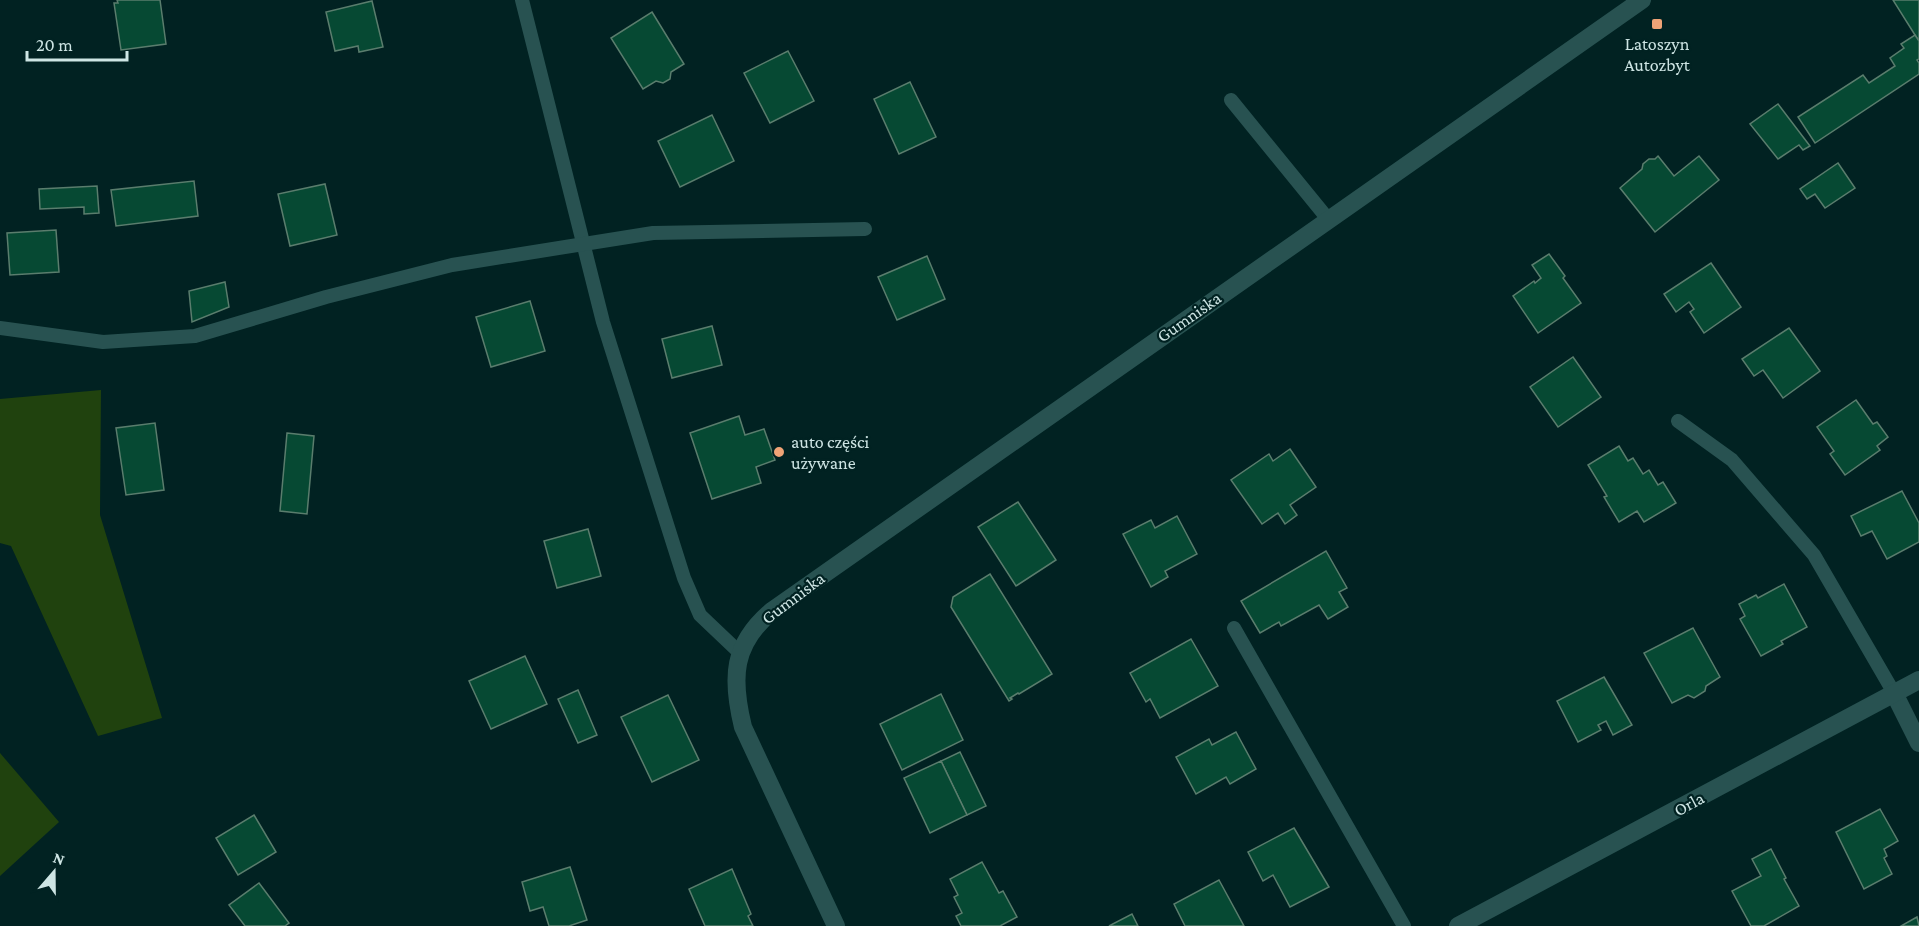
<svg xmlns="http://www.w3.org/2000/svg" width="1919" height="926" viewBox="0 0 1919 926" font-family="'Crimson Pro',serif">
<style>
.green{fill:#20420e}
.building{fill:#064933;stroke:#5a7d6d;stroke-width:1.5}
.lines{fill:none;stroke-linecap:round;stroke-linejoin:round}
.lane{stroke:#285251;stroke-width:14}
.street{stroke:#285251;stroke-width:18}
.secondary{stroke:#285251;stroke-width:18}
.poi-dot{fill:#efa376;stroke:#012222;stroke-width:2}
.labels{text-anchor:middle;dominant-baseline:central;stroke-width:4.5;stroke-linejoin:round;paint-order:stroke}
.poi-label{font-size:18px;fill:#cee5e4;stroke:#012222}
.street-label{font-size:18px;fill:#cee5e4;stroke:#012222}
</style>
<rect width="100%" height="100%" fill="#012222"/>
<g class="green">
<path d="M 101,390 L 100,515 L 162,718 L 98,736 L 11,546 L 0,543 L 0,399 Z"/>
<path d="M 0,753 L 59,822 L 0,876 Z"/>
</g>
<g class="building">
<path d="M 117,0 L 160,0 L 166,44 L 121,50 L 114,3 L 118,3 Z"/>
<path d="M 1893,0 L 1919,0 L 1919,41 L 1915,35 Z"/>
<path d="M 372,1 L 383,47 L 359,52 L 358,46 L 335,51 L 326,12 Z"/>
<path d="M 652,12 L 684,64 L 671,72 L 670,79 L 663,83 L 656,81 L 643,89 L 611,38 Z"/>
<path d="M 1915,35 L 1919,41 L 1919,59 L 1917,60 L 1919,63 L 1919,74 L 1815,143 L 1798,117 L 1863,75 L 1869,83 L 1895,66 L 1890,58 L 1904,48 L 1901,44 Z"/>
<path d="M 788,51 L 814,101 L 770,123 L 744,73 Z"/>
<path d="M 910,82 L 936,137 L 899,154 L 874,99 Z"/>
<path d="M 1778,104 L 1810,146 L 1803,150 L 1799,145 L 1778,159 L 1750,124 Z"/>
<path d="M 712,115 L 734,161 L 680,187 L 658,141 Z"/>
<path d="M 1658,156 L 1674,176 L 1699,156 L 1719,180 L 1655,232 L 1620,188 L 1642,169 L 1643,164 L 1649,159 L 1655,159 Z"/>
<path d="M 1838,163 L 1855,188 L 1825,208 L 1815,194 L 1807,199 L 1800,189 Z"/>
<path d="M 194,181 L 198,216 L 116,226 L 111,190 Z"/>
<path d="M 325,184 L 337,235 L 290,246 L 278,194 Z"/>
<path d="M 97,186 L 99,213 L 84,214 L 84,207 L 40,209 L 39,189 Z"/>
<path d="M 56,230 L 59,272 L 10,275 L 7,233 Z"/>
<path d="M 1549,254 L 1565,276 L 1563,278 L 1581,303 L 1538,333 L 1513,296 L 1534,281 L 1535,283 L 1541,278 L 1532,265 Z"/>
<path d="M 927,256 L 945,299 L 897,320 L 878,277 Z"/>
<path d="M 1711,263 L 1741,307 L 1704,333 L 1690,312 L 1694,309 L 1689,302 L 1676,312 L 1664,294 Z"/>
<path d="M 225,282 L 229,307 L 192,322 L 189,291 Z"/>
<path d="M 530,301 L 545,351 L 491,367 L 476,317 Z"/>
<path d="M 712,326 L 722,365 L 672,378 L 662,339 Z"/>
<path d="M 1789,328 L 1820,371 L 1783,398 L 1763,370 L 1754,376 L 1742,359 Z"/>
<path d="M 1573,357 L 1601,397 L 1558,427 L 1530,387 Z"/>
<path d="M 1856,400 L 1873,424 L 1877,422 L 1888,437 L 1877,446 L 1880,450 L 1845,475 L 1830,454 L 1834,451 L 1817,427 Z"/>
<path d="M 739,416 L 745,435 L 764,429 L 775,460 L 756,467 L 761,483 L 712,499 L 690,433 Z"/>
<path d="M 155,423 L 164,490 L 126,495 L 116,428 Z"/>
<path d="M 287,433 L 314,436 L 307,514 L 280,511 Z"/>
<path d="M 1619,446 L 1628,461 L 1633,458 L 1643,474 L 1649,470 L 1658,485 L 1663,482 L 1676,503 L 1644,522 L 1637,511 L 1619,522 L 1604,497 L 1607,496 L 1588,465 Z"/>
<path d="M 1290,449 L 1316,487 L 1290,505 L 1297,515 L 1285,524 L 1278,513 L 1262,524 L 1231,480 L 1269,454 L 1273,461 Z"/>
<path d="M 1902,491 L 1919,523 L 1919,542 L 1887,559 L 1872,531 L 1861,536 L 1851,516 Z"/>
<path d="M 1018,502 L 1056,560 L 1016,586 L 978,527 Z"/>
<path d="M 1177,516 L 1197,554 L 1165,571 L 1168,577 L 1151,587 L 1123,534 L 1151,520 L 1155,528 Z"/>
<path d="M 588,529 L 601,576 L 557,588 L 544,541 Z"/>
<path d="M 1326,551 L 1347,588 L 1339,592 L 1348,607 L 1328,619 L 1319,605 L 1281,626 L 1279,622 L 1260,633 L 1241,601 Z"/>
<path d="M 990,574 L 1052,674 L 1019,694 L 1018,693 L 1010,698 L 1012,699 L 1009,701 L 951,607 L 953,597 Z"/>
<path d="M 1784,584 L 1807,627 L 1781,641 L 1783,644 L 1761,656 L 1740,619 L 1745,616 L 1739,604 L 1756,595 L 1758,598 Z"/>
<path d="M 1693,628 L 1720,677 L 1706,686 L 1705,691 L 1694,698 L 1688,695 L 1672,703 L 1644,653 Z"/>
<path d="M 1191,639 L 1218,686 L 1160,718 L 1150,699 L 1146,702 L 1130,673 Z"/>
<path d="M 525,656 L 547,704 L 491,729 L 469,681 Z"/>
<path d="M 1604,677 L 1632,725 L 1613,735 L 1606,721 L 1598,725 L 1601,730 L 1578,742 L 1557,701 Z"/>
<path d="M 578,690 L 597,735 L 578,743 L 558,699 Z"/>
<path d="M 941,694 L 963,740 L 902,770 L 880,724 Z"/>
<path d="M 668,695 L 699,760 L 652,782 L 621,717 Z"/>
<path d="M 1236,732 L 1256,769 L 1230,784 L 1226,777 L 1196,794 L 1176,757 L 1209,739 L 1212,745 Z"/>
<path d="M 960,752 L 986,806 L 967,815 L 941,761 Z"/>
<path d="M 941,761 L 967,815 L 930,833 L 904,778 Z"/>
<path d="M 1880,809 L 1898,841 L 1884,849 L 1887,856 L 1884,858 L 1892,874 L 1864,889 L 1836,832 Z"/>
<path d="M 254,815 L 276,852 L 238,875 L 216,838 Z"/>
<path d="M 1294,828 L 1329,887 L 1290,907 L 1273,875 L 1263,881 L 1248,852 Z"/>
<path d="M 1771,849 L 1786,878 L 1784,879 L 1799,906 L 1764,926 L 1751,926 L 1732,891 L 1761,876 L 1752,859 Z"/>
<path d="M 982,862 L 999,893 L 1003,891 L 1017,917 L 1000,926 L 961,926 L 956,916 L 962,913 L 954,897 L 958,895 L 950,879 Z"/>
<path d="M 570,867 L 587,920 L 569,926 L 549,926 L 543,907 L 530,911 L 522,882 Z"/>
<path d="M 732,869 L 751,914 L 748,916 L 753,926 L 705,926 L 689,889 Z"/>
<path d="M 1219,880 L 1244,926 L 1185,926 L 1174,904 Z"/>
<path d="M 259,883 L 289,923 L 285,926 L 245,926 L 229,905 Z"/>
<path d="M 1132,914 L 1138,926 L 1109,926 Z"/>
<path d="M 1917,917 L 1919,926 L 1901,926 Z"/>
</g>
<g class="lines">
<g class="lane">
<path d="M 522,0 L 603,322 L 684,578 L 700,615 L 740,653"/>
<path d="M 1231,100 L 1328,219"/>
<path d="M 0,328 L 103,342 L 195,336 L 326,297 L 452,265 L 653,233 L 865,229"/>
<path d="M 1678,421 L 1732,460 L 1814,555 L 1894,693"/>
<path d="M 1234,628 L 1404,926"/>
</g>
<g class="street">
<path d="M 1894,693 L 1919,743"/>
<path d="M 1458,926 L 1919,680"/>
</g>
<path class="secondary" d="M 836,926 L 743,727 C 731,678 732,644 773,610 L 1642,0"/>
</g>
<g class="poi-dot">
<rect x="1651" y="18" width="12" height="12" rx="3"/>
<circle cx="779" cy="452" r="6"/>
</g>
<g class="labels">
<g class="poi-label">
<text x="1657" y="44">Latoszyn<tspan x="1657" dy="21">Autozbyt</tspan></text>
<text x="791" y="442" text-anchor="start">auto części<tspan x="791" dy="21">używane</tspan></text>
</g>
<g class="street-label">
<text transform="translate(1189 317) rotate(-35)">Gumniska</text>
<text transform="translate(793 598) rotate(-37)">Gumniska</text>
<text transform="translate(1689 804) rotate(-28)">Orla</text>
</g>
</g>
<g transform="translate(54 872) rotate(20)" stroke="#012222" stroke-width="4.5" paint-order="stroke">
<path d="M0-4.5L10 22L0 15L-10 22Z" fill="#cee5e4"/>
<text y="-9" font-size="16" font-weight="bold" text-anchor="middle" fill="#cee5e4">N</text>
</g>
<path d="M27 51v9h100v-9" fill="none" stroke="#cee5e4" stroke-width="3"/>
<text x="36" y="51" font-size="18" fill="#cee5e4" stroke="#012222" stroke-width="4.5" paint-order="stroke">20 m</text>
</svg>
